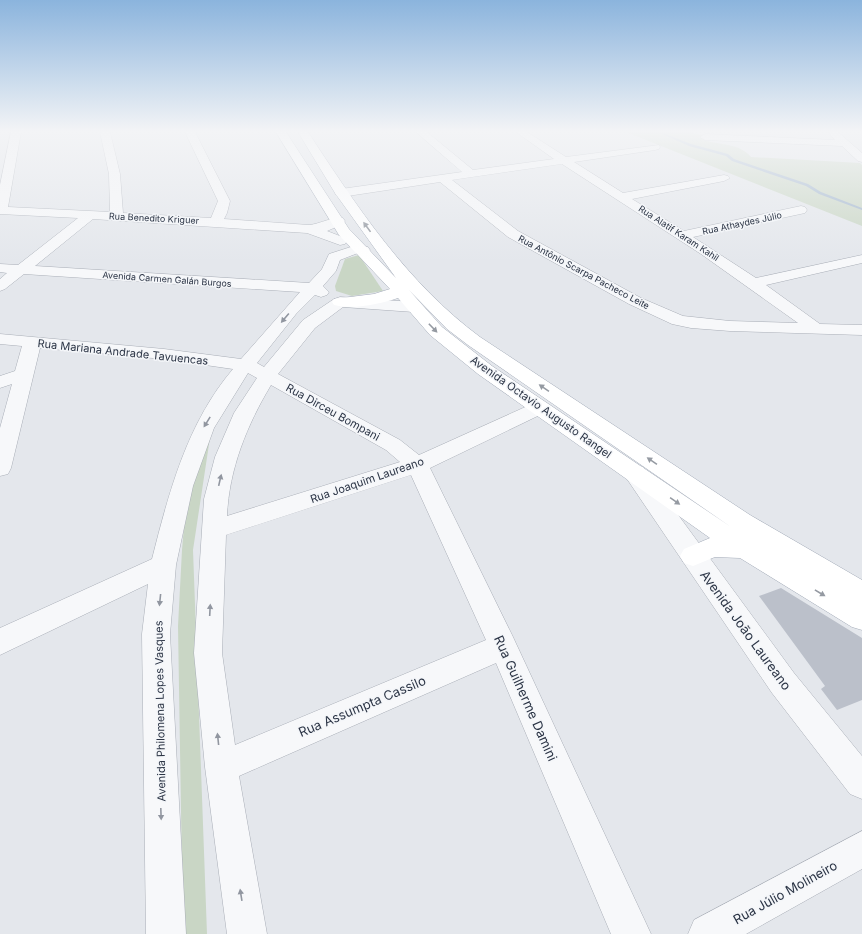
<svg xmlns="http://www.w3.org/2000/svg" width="862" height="934" viewBox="0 0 862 934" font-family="Inter,sans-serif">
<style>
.green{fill:#c9d6c5}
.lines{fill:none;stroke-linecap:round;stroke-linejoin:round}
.stream{fill:#9fb4cc;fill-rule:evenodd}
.building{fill:#bbc0ca}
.minor-casing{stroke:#a9aeb7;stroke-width:1}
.major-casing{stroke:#a3abb8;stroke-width:1}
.minor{fill:#f7f8fa;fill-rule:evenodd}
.major{fill:#fff;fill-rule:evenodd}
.oneway{fill:#959aa2}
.oneway2{fill:#9196a0}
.labels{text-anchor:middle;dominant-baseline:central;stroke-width:3;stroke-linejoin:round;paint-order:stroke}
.far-street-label{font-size:9px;fill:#2b3445;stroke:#f4f6f9}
.street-label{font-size:11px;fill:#2b3445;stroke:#f4f6f9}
.near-street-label{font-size:13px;fill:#2b3445;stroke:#f4f6f9}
</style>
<rect width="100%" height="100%" fill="#e4e7ec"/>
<g class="green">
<path d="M 626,132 L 688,132 L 702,135 L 703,140 C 719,145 740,143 751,157 L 860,163 L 862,165 L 862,226 Z"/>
<path d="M 359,255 L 383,291 L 352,296 L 336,291 L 335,286 L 345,259 Z"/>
<path d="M 211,431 L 193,550 L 207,934 L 183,934 L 178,626 L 182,550 L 185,514 L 197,470 Z"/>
</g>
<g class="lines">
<path class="stream" d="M 658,132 L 660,132 L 691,144 L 728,154 L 734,159 L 808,184 L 821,192 L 862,208 L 862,210 L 819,194 L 806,186 L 732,161 L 726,156 L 689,146 Z"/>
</g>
<path class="building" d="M 781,588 L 862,638 L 862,700 L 837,710 L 821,689 L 825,686 L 759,596 Z"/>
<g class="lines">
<g class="minor-casing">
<g id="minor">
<path d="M 11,132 L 21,132 L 8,207 L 110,212 L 109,174 L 100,132 L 110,132 L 120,174 L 123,213 L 211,218 L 218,201 L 185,132 L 195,132 L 230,201 L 227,213 L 224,219 L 309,225 C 320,224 334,216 343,218 L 345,221 L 343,224 L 327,231 L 345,238 L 347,241 L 345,244 L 340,245 L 307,233 L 93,219 L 35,266 L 309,283 L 322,269 L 329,254 L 357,245 L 368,247 L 370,250 L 368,253 L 358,253 L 340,260 L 336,271 L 323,286 L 329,292 L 327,295 L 321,297 L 315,295 L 296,314 L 257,363 L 264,367 L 303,320 L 334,299 L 340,297 L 414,302 L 420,304 L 422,307 L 420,310 L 414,312 L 343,307 L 315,328 L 278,374 L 400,440 L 419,455 L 532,404 L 539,402 L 546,404 L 549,408 L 546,412 L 430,468 L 513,637 L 651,934 L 611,934 L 496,663 L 239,776 L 267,934 L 227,934 L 205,767 L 194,653 L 204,499 L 215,457 L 234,413 L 257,378 L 248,373 L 214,428 L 193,486 L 176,565 L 170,634 L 186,934 L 146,934 L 142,634 L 148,584 L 0,655 L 0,628 L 152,559 C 169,492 187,423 233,369 L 164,359 L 40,348 L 11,468 L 8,474 L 0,476 L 0,428 L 12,384 L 0,388 L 0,376 L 15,371 L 22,346 L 0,344 L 0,334 L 164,349 L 241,359 L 300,292 L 24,274 L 5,289 L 0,291 L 0,279 L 7,273 L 0,272 L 0,264 L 18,265 L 78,218 L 0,214 L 0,185 ZM 271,385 L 386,450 L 400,462 L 227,516 C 229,469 247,425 271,385 ZM 411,475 L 486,640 L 235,745 L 222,653 L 226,535 Z"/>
<path d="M 416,132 L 427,132 L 473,170 L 554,159 L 516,132 L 527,132 L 566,157 L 659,145 L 660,147 L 659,149 L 655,150 L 574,162 L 623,193 L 724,175 L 728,176 L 730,178 L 724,181 L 632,199 L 684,231 L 801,206 L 805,207 L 807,210 L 805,213 L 693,237 L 756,278 L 862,255 L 862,263 L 766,285 L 820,324 L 862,325 L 862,335 L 730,331 L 691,328 L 672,324 L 629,304 L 508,237 L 440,182 L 341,197 L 337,196 L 335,193 L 337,190 L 341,189 L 462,172 ZM 562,164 L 701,254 L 798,323 L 730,321 L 683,316 L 641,298 L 518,231 L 452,180 Z"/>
<path d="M 830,132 L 838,132 L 862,153 L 862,162 L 858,161 L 842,146 L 705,140 L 700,137 L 705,134 L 835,140 L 829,133 Z"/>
<path d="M 635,465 L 643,467 L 794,673 L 862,756 L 862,799 L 850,794 L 772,693 L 627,479 L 624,473 L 627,467 Z"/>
<path d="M 862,831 L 862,869 L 746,934 L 688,934 L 694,920 Z"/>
</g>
</g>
<g class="major-casing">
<path id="major" d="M 276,132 L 286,132 L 349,229 L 396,278 L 335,193 L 298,132 L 308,132 C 357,207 407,283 480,337 L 750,515 L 862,580 L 862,630 L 852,627 L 740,558 L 715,557 L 693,566 L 684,563 L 680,556 L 684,549 L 710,538 L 478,374 L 430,335 L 398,298 C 380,304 353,310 334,305 L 332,302 L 334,299 L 374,294 L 390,289 L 339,235 ZM 409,290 L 447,329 L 468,345 L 731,527 L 492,366 L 442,327 Z"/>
</g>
<use href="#minor" class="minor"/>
<use href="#major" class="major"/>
</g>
<defs><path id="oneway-solid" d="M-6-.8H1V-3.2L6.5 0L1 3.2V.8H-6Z"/></defs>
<g class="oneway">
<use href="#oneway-solid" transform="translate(367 227) rotate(-126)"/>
<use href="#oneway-solid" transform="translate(433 328) rotate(46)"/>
<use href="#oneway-solid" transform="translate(544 388) rotate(-146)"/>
<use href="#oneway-solid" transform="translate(652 461) rotate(-146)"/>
<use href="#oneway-solid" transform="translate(675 501) rotate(35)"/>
<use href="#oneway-solid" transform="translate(820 593) rotate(31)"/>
</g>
<g class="oneway2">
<use href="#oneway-solid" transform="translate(285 318) rotate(130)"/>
<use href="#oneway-solid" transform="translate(207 422) rotate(122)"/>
<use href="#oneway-solid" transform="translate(220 480) rotate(-77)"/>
<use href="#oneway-solid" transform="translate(160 600) rotate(96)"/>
<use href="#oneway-solid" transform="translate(210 610) rotate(-87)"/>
<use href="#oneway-solid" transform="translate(218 739) rotate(-96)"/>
<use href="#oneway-solid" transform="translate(161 814) rotate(88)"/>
<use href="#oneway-solid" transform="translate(241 895) rotate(-99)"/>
</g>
<linearGradient id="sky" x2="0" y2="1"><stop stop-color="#8bb4dd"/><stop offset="0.5" stop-color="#f3f4f6"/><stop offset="1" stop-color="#f3f4f6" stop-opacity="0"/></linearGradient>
<rect width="862" height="262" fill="url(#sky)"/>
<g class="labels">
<g class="far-street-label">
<text transform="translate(154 218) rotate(3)">Rua Benedito Kriguer</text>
<text transform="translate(742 223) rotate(-12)">Rua Athaydes Júlio</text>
<text transform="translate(679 233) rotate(33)">Rua Alatif Karam Kahil</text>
<text transform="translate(584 272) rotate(28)">Rua Antônio Scarpa Pacheco Leite</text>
<text transform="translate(167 279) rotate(4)">Avenida Carmen Galán Burgos</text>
</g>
<g class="street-label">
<text transform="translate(123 352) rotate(6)">Rua Mariana Andrade Tavuencas</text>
<text transform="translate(541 407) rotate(35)">Avenida Octavio Augusto Rangel</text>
<text transform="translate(333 412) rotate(29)">Rua Dirceu Bompani</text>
<text transform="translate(367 480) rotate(-19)">Rua Joaquim Laureano</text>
<text transform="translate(160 711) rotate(-91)">Avenida Philomena Lopes Vasques</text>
</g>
<g class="near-street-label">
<text transform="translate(746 630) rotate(54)">Avenida João Laureano</text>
<text transform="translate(526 698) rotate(66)">Rua Guilherme Damini</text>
<text transform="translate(362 706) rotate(-23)">Rua Assumpta Cassilo</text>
<text transform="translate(785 892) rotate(-29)">Rua Júlio Molineiro</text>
</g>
</g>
</svg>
